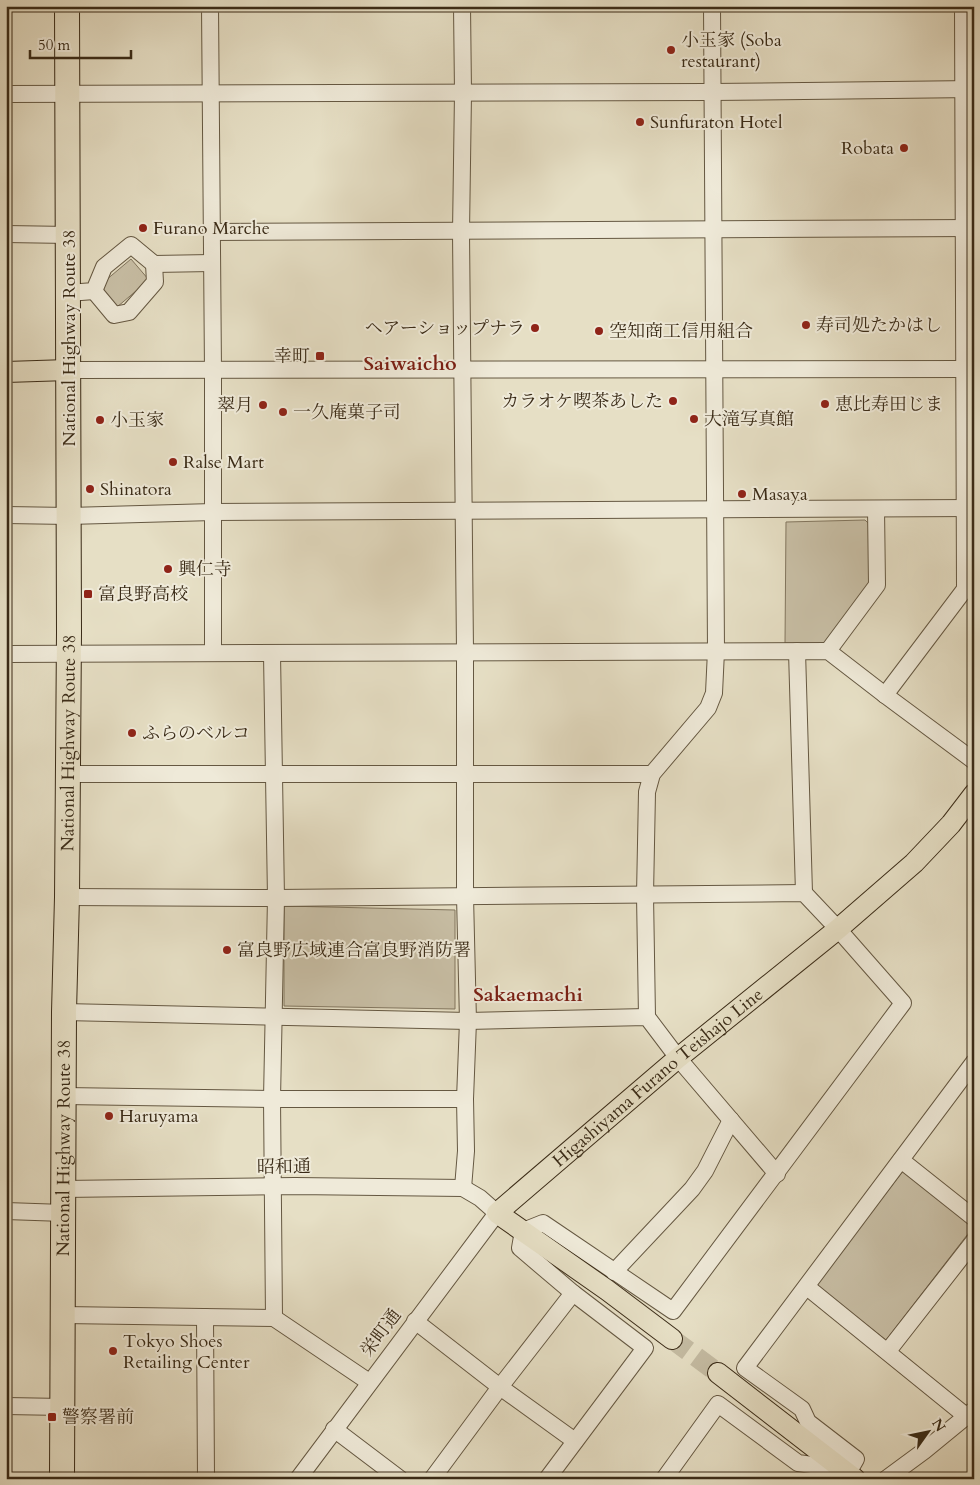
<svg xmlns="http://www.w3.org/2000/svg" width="980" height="1485" viewBox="0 0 980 1485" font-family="Cardo,'Noto Serif JP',serif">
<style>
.green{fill:#c9c0a7;stroke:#82765f}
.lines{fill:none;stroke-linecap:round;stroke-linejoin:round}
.major-tunnel{stroke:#c4bba2;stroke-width:20;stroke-dasharray:20 10;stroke-linecap:butt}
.minor-casing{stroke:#655842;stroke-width:18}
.major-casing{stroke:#3a2b17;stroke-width:22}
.highway-casing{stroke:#3a2b17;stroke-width:26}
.minor{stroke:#efead9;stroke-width:16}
.major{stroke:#e6dfc5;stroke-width:20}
.highway{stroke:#e6dfc5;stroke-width:24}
.poi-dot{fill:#8f2418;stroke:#efead9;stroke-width:2}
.labels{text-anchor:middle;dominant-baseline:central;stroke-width:4;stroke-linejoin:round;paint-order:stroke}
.poi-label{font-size:18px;fill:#3a2b17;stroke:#efead9;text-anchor:start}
.street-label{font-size:18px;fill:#3a2b17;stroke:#efead9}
.quarter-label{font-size:20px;font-weight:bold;fill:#7a1f14;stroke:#efead9}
</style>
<rect width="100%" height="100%" fill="#e6dfc5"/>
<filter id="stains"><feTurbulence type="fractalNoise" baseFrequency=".004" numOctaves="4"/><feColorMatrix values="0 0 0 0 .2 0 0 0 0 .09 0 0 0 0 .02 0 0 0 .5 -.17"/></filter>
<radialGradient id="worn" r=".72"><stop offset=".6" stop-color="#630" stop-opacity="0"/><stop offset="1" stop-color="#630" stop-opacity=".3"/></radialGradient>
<g class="green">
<path d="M 131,259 L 149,280 L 117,307 L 99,286 Z"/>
<path d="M 865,520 L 869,524 L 870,581 L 828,643 L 785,643 L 786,522 Z"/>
<path d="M 284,906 L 455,910 L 455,1009 L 284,1006 Z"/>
<path d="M 903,1171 L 974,1226 L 886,1340 L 816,1285 Z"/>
</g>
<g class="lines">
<path class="major-tunnel" d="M 672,1339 L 718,1373"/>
<g class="minor-casing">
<g id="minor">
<path d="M 210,6 L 213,371 L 213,653"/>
<path d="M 462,6 L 463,93 L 461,232 L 465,651 L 465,896 L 468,1021 L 465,1099 L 466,1151 L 463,1188"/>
<path d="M 6,94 L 711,92 L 974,89"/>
<path d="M 211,232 L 974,228"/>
<path d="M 6,234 L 69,235"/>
<path d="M 94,291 L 114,315 L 129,312 L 155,282 L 154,264"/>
<path d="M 68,293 L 94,291 L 104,267 L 131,245 L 154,264 L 211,263"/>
<path d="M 68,370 L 974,369"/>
<path d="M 6,515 L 69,516 L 213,512 L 974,508"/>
<path d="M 797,651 L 804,893"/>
<path d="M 828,651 L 877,585 L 876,509"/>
<path d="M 6,654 L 828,651 L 885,695 L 974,761"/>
<path d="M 272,654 L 276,898 L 272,1099 L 274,1318"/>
<path d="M 885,695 L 965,589 L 963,6"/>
<path d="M 67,774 L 652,774"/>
<path d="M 67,897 L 276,898 L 804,893 L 838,929 L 903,1003 L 673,1311 L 543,1223 L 523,1231 L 520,1248 L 573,1293 L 645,1348 L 547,1479"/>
<path d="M 64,1012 L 468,1021 L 647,1017 L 678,1058 L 777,1174"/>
<path d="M 647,1017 L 645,895 L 647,792 L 652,774 L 708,708 L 714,693 L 716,651 L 712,6"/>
<path d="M 64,1096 L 272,1099 L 465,1099"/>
<path d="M 901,1160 L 974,1218"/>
<path d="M 63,1189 L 295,1186 L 463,1188 L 480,1198 L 497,1213 L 298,1479"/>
<path d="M 6,1211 L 64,1213"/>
<path d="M 614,1272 L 692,1189 L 705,1171 L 731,1120"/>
<path d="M 807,1287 L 966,1416"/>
<path d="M 63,1315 L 274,1318 L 369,1382"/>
<path d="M 205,1317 L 206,1479"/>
<path d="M 415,1321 L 500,1387 L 575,1441"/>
<path d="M 888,1351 L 974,1241"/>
<path d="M 6,1406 L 63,1407"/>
<path d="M 334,1429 L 400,1479"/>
<path d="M 432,1479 L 500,1387 L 573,1293"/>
<path d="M 664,1479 L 718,1404 L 798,1463 L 812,1465 L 832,1479"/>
<path d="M 837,1479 L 848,1473 L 856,1459 L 808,1422 L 802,1409 L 745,1368 L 974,1062"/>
<path d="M 886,1479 L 924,1451 L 974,1410"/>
</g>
</g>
<g class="major-casing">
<g id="major">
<path d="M 6,372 L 68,370"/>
<path id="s1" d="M 672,1339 L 607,1290 L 497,1213 L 678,1058 L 838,929 L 914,863 L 951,824 L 974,794"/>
<path d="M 718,1373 L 855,1479"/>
</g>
</g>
<g class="highway-casing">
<g id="highway">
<path id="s2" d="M 62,1479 L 64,1012 L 67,897 L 69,632 L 67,6"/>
</g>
</g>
<use href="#minor" class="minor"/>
<use href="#major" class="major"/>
<use href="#highway" class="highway"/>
</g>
<g class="poi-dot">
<circle cx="671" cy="50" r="5"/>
<circle cx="640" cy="122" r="5"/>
<circle cx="904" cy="148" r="5"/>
<circle cx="143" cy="228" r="5"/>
<circle cx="806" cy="325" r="5"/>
<circle cx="535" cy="328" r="5"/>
<circle cx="599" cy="331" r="5"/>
<rect x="315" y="351" width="10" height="10" rx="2.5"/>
<circle cx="673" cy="401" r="5"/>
<circle cx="825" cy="404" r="5"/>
<circle cx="263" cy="405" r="5"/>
<circle cx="283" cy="412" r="5"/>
<circle cx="694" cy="419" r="5"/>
<circle cx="100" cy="420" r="5"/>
<circle cx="173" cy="462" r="5"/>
<circle cx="90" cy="489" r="5"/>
<circle cx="742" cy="494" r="5"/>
<circle cx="168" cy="569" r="5"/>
<rect x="83" y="589" width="10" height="10" rx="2.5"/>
<circle cx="132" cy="733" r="5"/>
<circle cx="227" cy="950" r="5"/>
<circle cx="109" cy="1116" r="5"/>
<circle cx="113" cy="1351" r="5"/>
<rect x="47" y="1412" width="10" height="10" rx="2.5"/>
</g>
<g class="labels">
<g class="poi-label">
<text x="681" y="40">小玉家 (Soba<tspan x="681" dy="21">restaurant)</tspan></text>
<text x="650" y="122">Sunfuraton Hotel</text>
<text x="894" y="148" text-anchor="end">Robata</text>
<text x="153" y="228">Furano Marche</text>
<text x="816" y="325">寿司処たかはし</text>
<text x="525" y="328" text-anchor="end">ヘアーショップナラ</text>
<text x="609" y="331">空知商工信用組合</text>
<text x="310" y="356" text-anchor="end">幸町</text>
<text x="663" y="401" text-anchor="end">カラオケ喫茶あした</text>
<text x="835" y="404">恵比寿田じま</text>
<text x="253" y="405" text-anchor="end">翠月</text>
<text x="293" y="412">一久庵菓子司</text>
<text x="704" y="419">大滝写真館</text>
<text x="110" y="420">小玉家</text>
<text x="183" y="462">Ralse Mart</text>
<text x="100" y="489">Shinatora</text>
<text x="752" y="494">Masaya</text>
<text x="178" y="569">興仁寺</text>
<text x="98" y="594">富良野高校</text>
<text x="142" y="733">ふらのベルコ</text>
<text x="237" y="950">富良野広域連合富良野消防署</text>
<text x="119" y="1116">Haruyama</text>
<text x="123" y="1341">Tokyo Shoes<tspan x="123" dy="21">Retailing Center</tspan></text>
<text x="62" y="1417">警察署前</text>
</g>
<g class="street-label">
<text transform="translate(69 338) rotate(-90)">National Highway Route 38</text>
<text stroke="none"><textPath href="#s2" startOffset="736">National Highway Route 38</textPath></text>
<text stroke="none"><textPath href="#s1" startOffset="426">Higashiyama Furano Teishajo Line</textPath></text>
<text stroke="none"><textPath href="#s2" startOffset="331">National Highway Route 38</textPath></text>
<text transform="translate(284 1167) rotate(-1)">昭和通</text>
<text transform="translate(381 1333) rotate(-53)">栄町通</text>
</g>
<g class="quarter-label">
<text x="410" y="363">Saiwaicho</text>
<text x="528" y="994">Sakaemachi</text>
</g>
</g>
<rect width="980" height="1485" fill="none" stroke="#e6dfc5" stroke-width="25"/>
<rect x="8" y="8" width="965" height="1470" fill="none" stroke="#3a2b17" stroke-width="2.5"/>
<rect x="12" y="12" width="955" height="1460" fill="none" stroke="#3a2b17"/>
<g transform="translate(928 1432) rotate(57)" stroke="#efead9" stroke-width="4" paint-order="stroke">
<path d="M0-4L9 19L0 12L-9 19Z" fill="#3a2b17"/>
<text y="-8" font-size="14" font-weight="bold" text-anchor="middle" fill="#3a2b17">N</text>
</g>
<path d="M30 50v8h101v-8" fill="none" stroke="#3a2b17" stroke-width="2.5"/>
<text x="38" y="50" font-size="15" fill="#3a2b17" stroke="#efead9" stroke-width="4" paint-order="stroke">50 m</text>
<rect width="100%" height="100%" filter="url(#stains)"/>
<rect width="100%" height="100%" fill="url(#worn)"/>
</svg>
